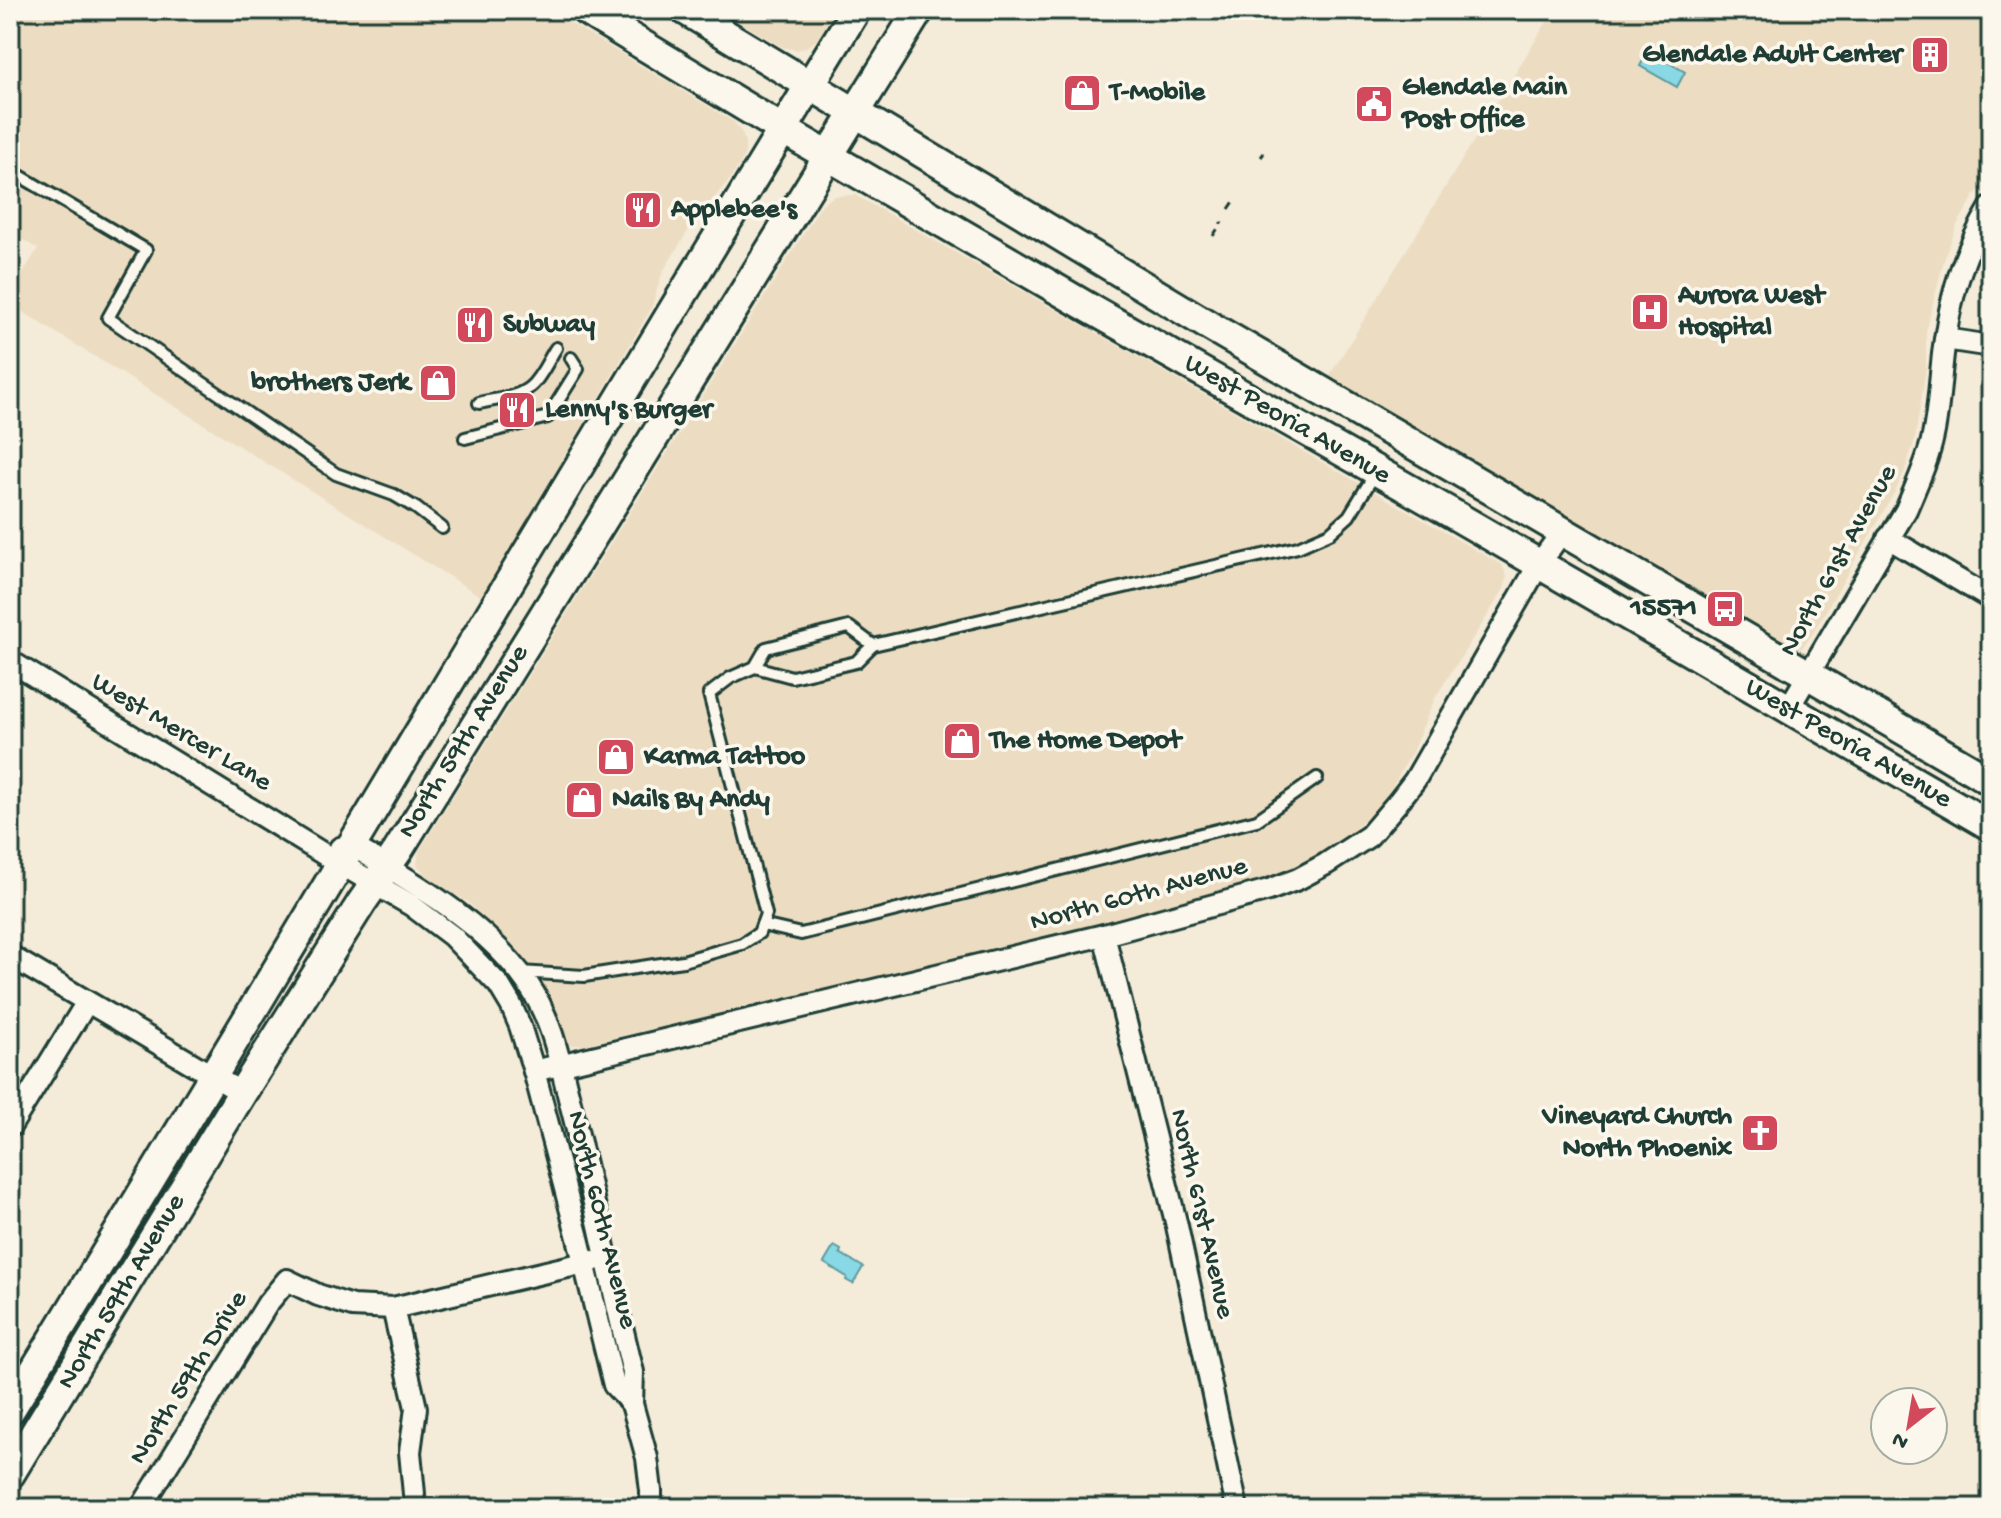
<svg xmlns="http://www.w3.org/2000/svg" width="2001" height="1518" viewBox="0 0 2001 1518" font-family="'Gochi Hand',sans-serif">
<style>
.built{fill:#ecddc2}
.water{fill:#89d8e5;stroke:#5f9a9e;stroke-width:2}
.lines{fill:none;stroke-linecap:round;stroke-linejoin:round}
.lane-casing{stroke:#1f3d34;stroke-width:16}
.street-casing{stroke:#1f3d34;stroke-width:26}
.secondary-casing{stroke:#1f3d34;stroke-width:34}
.path{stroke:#1f3d34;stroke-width:3;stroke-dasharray:8 6;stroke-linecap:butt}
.lane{stroke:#fbf7ec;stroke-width:10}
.street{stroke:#fbf7ec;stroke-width:20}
.secondary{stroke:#fbf7ec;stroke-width:28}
.labels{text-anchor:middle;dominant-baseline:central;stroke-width:7;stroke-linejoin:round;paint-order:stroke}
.poi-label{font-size:28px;font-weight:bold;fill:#1f3d34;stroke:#fbf7ec;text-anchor:start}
.street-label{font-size:28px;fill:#1f3d34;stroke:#fbf7ec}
</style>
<rect width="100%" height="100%" fill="#f4ebd9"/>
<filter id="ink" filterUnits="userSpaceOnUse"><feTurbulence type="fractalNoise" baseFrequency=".0125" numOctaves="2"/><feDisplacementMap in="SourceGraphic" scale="16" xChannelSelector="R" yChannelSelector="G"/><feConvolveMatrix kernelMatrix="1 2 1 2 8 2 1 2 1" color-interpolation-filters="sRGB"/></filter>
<g filter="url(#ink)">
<g class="built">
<path d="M 10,10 L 549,10 L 734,122 L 742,133 L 745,142 L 745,153 L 740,164 L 731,178 L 693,223 L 663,271 L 651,309 L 482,597 L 10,304 L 10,293 L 38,249 L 10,232 Z"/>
<path d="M 720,10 L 835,10 L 818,39 L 805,48 L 796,50 L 782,47 Z"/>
<path d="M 1554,10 L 1991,10 L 1991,175 L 1975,195 L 1957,225 L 1944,260 L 1926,331 L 1926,369 L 1915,439 L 1905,470 L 1897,488 L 1812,635 L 1802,648 L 1794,650 L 1325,383 Z"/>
<path d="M 855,195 L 1502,565 L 1507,577 L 1504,589 L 1435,698 L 1412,752 L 1385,800 L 1338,845 L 1280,876 L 1230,891 L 787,998 L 583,1045 L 571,1045 L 560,1033 L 539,985 L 502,935 L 470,904 L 427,876 L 417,865 L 419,851 L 822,204 L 835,196 Z"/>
</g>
<g class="water">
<path d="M 1648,51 L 1685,72 L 1677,87 L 1640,66 Z"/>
<path d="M 834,1246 L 841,1250 L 840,1253 L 863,1267 L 853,1284 L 846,1280 L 847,1277 L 824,1263 Z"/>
</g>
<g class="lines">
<g class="lane-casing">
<g id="lane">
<path d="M 10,170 L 146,250 L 108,318 L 336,474 L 394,495 L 416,508 L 442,528"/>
<path d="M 479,403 C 495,399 517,398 530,387 C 541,378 548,360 556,348"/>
<path d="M 465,438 L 548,417 L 578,369 L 571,358"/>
<path d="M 755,667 L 792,677 L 856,662 L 873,645"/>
<path d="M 762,925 L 801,934 L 1257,820 L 1317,778"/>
<path d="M 520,972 L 584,976 L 654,965 L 683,961 L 742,944 L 759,933 L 766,914 L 709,694 L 730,678 L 755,667 L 766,648 L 849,627 L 873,645 L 1298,547 L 1330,533 L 1349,516 L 1376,472"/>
</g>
</g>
<g class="street-casing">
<g id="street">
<path d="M 1945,339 L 1991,346"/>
<path d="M 1888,538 L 1991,599"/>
<path d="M 10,661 L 322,853 L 411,905 L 452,936 L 499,985 L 511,1005 L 520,1026 L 534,1071 L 578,1238 L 614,1385 L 632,1404"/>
<path d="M 1788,709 L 1906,510 C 1916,486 1928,461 1933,436 C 1940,404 1940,371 1945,339 C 1952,289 1965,250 1991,207"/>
<path d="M 340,848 L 351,845 C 414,883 485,922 528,984 C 553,1020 561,1068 572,1110 C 594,1197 611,1285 633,1372 L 632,1404 L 647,1458 L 651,1491 L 651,1508"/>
<path d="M 1104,935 L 1177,1226 L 1237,1508"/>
<path d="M 10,956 L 242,1093"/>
<path d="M 534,1071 L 1104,935 L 1269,890 L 1298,879 L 1326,864 L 1369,836 L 1398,802 L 1415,780 L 1539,564 L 1562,532"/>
<path d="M 10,1127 L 87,1002"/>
<path d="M 393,1308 L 416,1408 L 410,1452 L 414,1494"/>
<path d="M 141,1508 L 268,1303 L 287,1280 L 318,1295 L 352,1306 L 393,1308 L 593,1261"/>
</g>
</g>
<g class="secondary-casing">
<g id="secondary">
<path d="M 585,10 L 782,129 L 1091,309 L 1451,513 L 1991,826"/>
<path d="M 685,10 L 1208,325 L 1991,781"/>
<path d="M 10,1410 C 296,945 570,474 856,10"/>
<path d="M 10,1474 L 242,1093 L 362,902 L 397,852 L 919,10"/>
</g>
</g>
<g class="path">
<path d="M 1261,157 L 1264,153"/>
<path d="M 1229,209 L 1235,200"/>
<path d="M 1213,236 L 1222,222"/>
</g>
<use href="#lane" class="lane"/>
<use href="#street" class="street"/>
<use href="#secondary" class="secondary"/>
</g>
</g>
<defs>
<g id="building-square" transform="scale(2)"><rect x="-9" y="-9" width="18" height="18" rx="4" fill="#d1495b" stroke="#fbf7ec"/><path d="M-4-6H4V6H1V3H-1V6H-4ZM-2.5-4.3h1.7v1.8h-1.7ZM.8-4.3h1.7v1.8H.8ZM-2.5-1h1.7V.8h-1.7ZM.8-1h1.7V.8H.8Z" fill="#fff"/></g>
<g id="shop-square" transform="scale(2)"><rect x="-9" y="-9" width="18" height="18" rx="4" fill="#d1495b" stroke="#fbf7ec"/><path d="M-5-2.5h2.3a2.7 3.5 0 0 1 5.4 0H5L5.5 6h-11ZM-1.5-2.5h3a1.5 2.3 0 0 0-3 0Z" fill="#fff"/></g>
<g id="civic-square" transform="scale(2)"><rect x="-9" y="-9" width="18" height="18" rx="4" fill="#d1495b" stroke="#fbf7ec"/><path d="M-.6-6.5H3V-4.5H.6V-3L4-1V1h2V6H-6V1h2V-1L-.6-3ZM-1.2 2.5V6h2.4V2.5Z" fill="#fff"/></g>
<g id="restaurant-square" transform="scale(2)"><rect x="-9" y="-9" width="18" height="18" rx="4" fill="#d1495b" stroke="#fbf7ec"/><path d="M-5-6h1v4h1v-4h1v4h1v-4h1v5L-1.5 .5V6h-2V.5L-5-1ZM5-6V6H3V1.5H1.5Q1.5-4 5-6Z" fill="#fff"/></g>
<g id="hospital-square" transform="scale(2)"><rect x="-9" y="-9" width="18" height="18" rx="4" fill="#d1495b" stroke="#fbf7ec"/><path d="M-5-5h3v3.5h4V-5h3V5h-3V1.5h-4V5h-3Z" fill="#fff"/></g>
<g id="bus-square" transform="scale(2)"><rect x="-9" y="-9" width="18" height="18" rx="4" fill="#d1495b" stroke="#fbf7ec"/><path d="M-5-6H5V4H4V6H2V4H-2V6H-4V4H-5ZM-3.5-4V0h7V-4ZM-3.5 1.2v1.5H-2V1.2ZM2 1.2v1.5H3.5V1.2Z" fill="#fff"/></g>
<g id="church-square" transform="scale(2)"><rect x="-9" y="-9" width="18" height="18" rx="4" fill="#d1495b" stroke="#fbf7ec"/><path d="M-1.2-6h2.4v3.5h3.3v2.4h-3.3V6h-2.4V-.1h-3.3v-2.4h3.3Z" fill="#fff"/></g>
</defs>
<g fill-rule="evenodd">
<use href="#building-square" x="1930" y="55"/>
<use href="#shop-square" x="1082" y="93"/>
<use href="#civic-square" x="1374" y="104"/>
<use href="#restaurant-square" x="643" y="210"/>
<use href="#hospital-square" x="1650" y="312"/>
<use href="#restaurant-square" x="475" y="325"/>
<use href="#shop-square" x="438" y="383"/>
<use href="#restaurant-square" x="517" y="410"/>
<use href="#bus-square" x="1725" y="609"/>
<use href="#shop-square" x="962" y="741"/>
<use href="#shop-square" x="616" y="757"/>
<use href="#shop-square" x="584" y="800"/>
<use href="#church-square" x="1760" y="1133"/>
</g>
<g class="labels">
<g class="poi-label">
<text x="1902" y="55" text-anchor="end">Glendale Adult Center</text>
<text x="1402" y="88">Glendale Main<tspan x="1402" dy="32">Post Office</tspan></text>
<text x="1110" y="93">T-Mobile</text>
<text x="671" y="210">Applebee's</text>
<text x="1678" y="296">Aurora West<tspan x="1678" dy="32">Hospital</tspan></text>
<text x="503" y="325">Subway</text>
<text x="410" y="383" text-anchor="end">brothers Jerk</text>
<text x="545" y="410">Lenny's Burger</text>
<text x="1697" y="609" text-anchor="end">15571</text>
<text x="990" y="741">The Home Depot</text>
<text x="644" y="757">Karma Tattoo</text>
<text x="612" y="800">Nails By Andy</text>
<text x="1732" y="1117" text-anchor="end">Vineyard Church<tspan x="1732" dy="32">North Phoenix</tspan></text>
</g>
<g class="street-label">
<text transform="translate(1287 420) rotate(30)">West Peoria Avenue</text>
<text transform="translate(1839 561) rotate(-61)">North 61st Avenue</text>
<text transform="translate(181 733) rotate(31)">West Mercer Lane</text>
<text transform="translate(464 742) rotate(-58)">North 59th Avenue</text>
<text transform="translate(1848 744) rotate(30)">West Peoria Avenue</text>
<text transform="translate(1139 895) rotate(-15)">North 60th Avenue</text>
<text transform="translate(1201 1214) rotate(77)">North 61st Avenue</text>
<text transform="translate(601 1220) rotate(76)">North 60th Avenue</text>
<text transform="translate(122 1292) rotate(-59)">North 59th Avenue</text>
<text transform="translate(189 1378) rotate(-58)">North 59th Drive</text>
</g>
</g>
<rect width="2001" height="1518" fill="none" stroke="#fbf7ec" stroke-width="40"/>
<rect x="20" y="20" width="1961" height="1478" fill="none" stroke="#1f3d34" stroke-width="3" filter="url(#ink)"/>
<g transform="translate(1909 1426) rotate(211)"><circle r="38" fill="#fbf7ec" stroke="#a3ada2" stroke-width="2"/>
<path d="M0-6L14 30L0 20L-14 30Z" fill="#d1495b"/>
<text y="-12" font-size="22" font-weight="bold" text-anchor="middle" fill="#1f3d34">N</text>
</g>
</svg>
